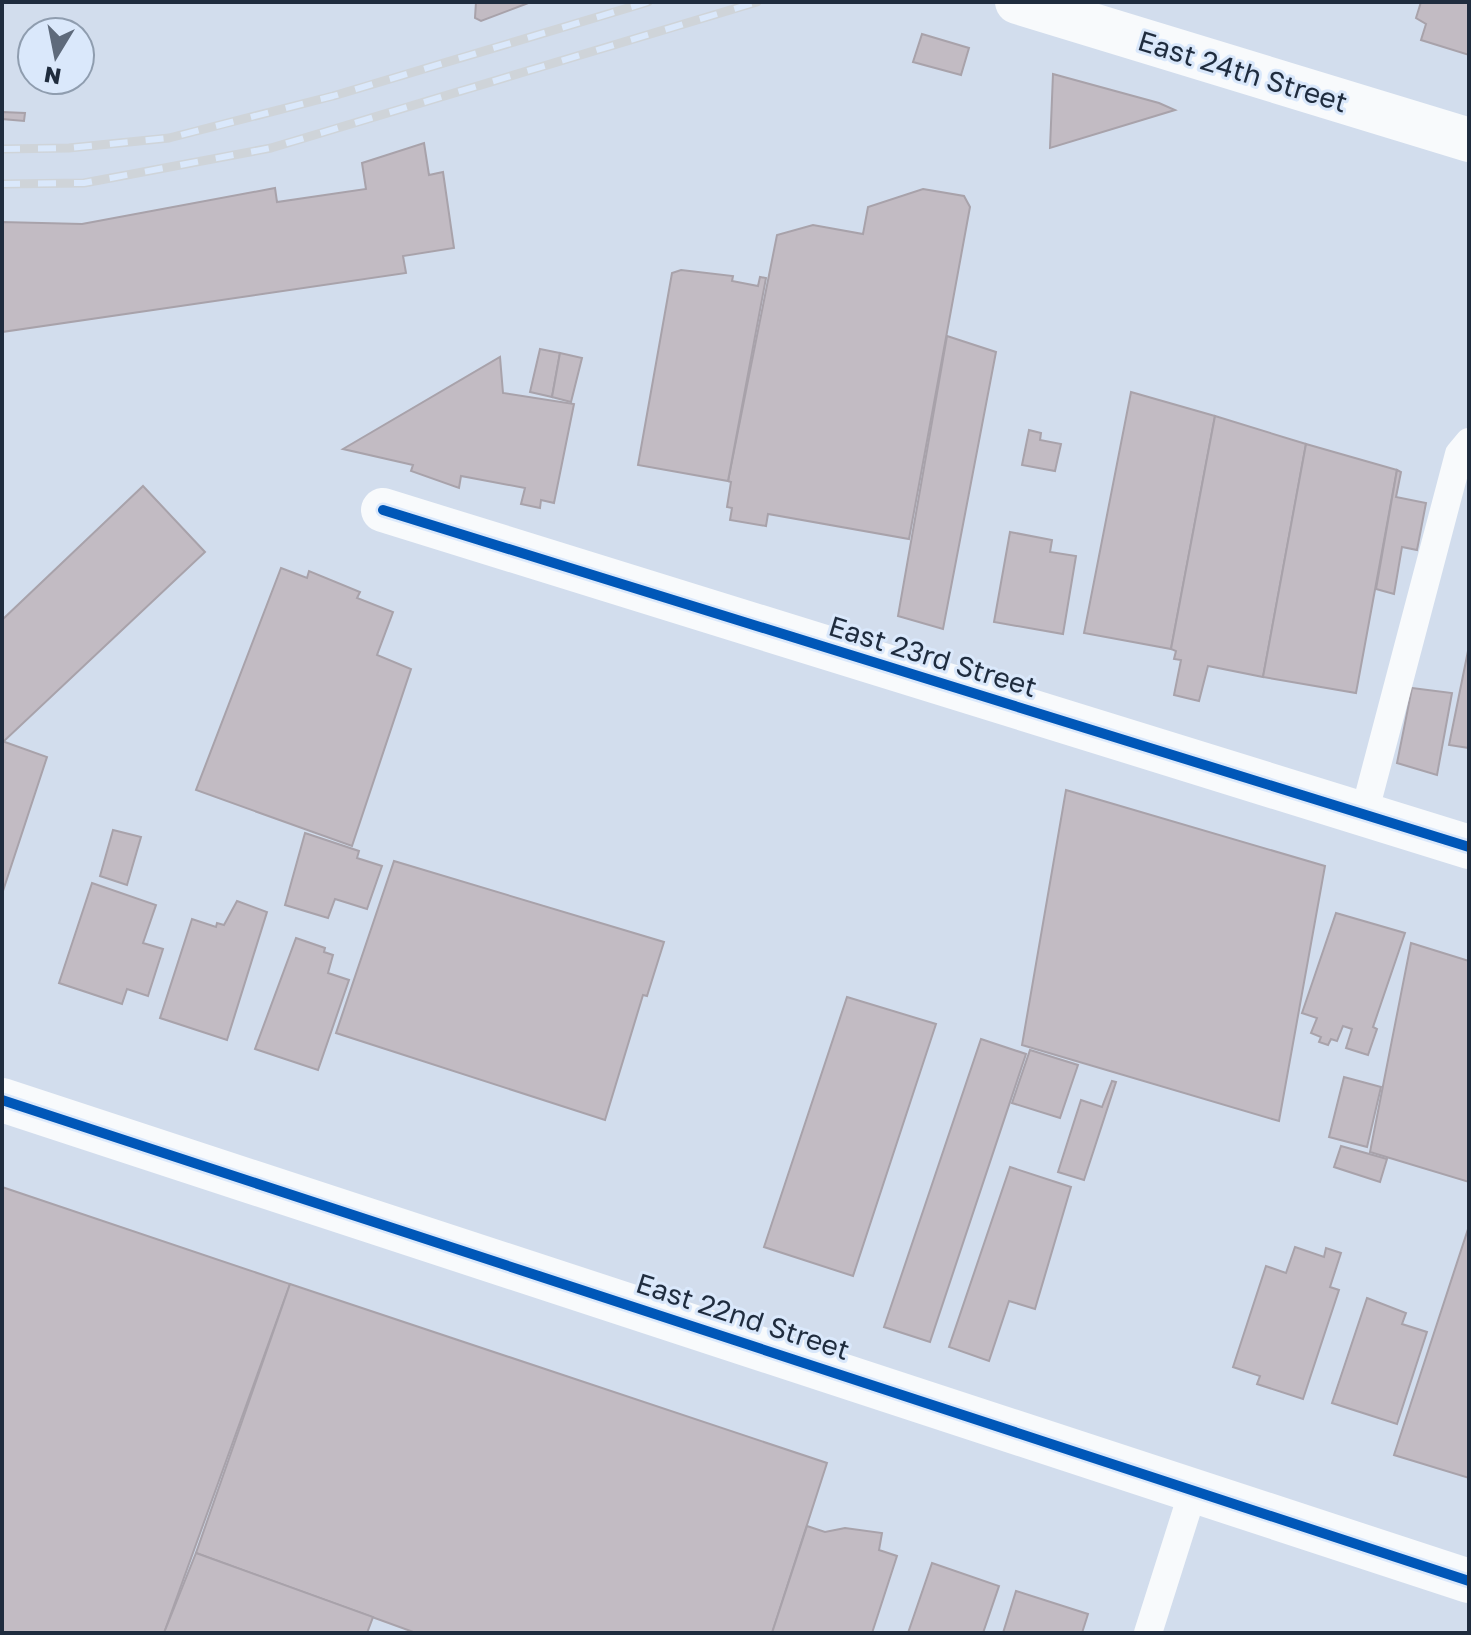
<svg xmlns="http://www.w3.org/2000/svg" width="1471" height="1635" viewBox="0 0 1471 1635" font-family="'Golos Text',sans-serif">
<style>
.building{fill:#c2bbc3;stroke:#a8a2aa;stroke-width:2}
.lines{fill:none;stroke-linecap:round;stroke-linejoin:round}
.service{stroke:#f8fafc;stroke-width:28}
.minor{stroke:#f8fafc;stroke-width:44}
.rail-casing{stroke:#cfd4d9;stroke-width:9}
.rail{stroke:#dae8fb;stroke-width:6;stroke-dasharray:18;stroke-linecap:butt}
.cycleway-casing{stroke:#dae8fb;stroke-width:15}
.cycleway{stroke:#0057b8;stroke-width:10}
.labels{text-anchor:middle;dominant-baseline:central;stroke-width:6;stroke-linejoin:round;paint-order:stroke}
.street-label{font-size:28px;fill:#1f2c3e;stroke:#dae8fb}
</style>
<rect width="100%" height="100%" fill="#d2dded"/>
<g class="building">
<path d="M 531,2 L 481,21 L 475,18 L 476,2 Z"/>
<path d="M 1421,2 L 1469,2 L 1469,55 L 1421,40 L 1426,24 L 1416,18 Z"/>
<path d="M 922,34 L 969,48 L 961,75 L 913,62 Z"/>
<path d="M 1053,74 L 1159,103 L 1175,110 L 1050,148 Z"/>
<path d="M 2,112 L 25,113 L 24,121 L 2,119 Z"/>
<path d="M 424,143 L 429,175 L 443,172 L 454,248 L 403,256 L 406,273 L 2,332 L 2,222 L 82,224 L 275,188 L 277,202 L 366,189 L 362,163 Z"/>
<path d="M 923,189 L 964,196 L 970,207 L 909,539 L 768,514 L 766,526 L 730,520 L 732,508 L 727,507 L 731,482 L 728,481 L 777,235 L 813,225 L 863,234 L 868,207 Z"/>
<path d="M 681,270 L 733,276 L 732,281 L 758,286 L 760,277 L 766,278 L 728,481 L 638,465 L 672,273 Z"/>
<path d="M 947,336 L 996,352 L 943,629 L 898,616 Z"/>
<path d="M 540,349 L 560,353 L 552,397 L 530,392 Z"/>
<path d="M 560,353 L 582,358 L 571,402 L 552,397 Z"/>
<path d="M 500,357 L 503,393 L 574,404 L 554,503 L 541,500 L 540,508 L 521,504 L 525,488 L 461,476 L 459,488 L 411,471 L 413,465 L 343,449 Z"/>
<path d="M 1131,392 L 1215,416 L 1171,649 L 1084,633 Z"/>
<path d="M 1215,416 L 1306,444 L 1263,677 L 1208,666 L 1199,701 L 1174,695 L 1181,660 L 1174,659 L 1176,651 L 1171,649 Z"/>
<path d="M 1029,430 L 1041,433 L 1040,440 L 1061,444 L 1055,471 L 1022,465 Z"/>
<path d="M 1306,444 L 1397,470 L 1356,693 L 1263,677 Z"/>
<path d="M 1397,470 L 1401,472 L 1396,497 L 1426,503 L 1417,550 L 1402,547 L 1394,594 L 1376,589 Z"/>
<path d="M 143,486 L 205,552 L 3,742 L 2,620 Z"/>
<path d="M 1010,532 L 1052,540 L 1050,552 L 1076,556 L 1063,634 L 994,622 Z"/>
<path d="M 281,568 L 307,578 L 309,571 L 360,592 L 357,598 L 393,612 L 377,655 L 411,669 L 352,846 L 196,790 Z"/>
<path d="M 1469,646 L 1469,748 L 1449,745 Z"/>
<path d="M 1412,688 L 1452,693 L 1437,775 L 1397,763 Z"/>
<path d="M 2,741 L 47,757 L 2,894 Z"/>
<path d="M 1066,790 L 1325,866 L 1279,1121 L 1022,1045 Z"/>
<path d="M 113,830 L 141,837 L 127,885 L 100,876 Z"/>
<path d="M 305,833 L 359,851 L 357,858 L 382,866 L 367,909 L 335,899 L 328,918 L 285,905 Z"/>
<path d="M 394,861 L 664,942 L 647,996 L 643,995 L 605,1120 L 336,1033 Z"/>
<path d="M 92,883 L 156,905 L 143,943 L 163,949 L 148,996 L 127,989 L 122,1004 L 59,983 Z"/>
<path d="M 237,901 L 267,912 L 227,1040 L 160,1018 L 192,919 L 216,927 L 217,923 L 224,925 Z"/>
<path d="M 1336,913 L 1405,933 L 1373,1027 L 1377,1029 L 1368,1055 L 1346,1048 L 1352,1029 L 1343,1026 L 1337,1041 L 1331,1039 L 1328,1045 L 1319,1042 L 1321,1037 L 1311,1033 L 1317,1018 L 1302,1013 Z"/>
<path d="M 296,938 L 325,948 L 324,952 L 333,955 L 328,973 L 349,980 L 318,1070 L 255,1049 Z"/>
<path d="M 1411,943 L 1469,961 L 1469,1182 L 1370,1152 Z"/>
<path d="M 847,997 L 936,1024 L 853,1276 L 764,1247 Z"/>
<path d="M 981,1039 L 1026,1054 L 930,1342 L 884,1327 Z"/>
<path d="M 1030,1050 L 1078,1065 L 1060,1118 L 1012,1103 Z"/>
<path d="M 1344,1077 L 1381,1087 L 1367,1147 L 1329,1137 Z"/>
<path d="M 1112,1081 L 1116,1082 L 1084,1180 L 1058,1172 L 1081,1100 L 1102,1107 Z"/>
<path d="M 1341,1146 L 1387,1159 L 1380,1182 L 1334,1167 Z"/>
<path d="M 1010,1167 L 1071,1187 L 1035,1309 L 1009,1301 L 989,1361 L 949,1347 Z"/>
<path d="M 2,1187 L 290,1284 L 164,1633 L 2,1633 Z"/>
<path d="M 1469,1226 L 1469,1478 L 1394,1455 Z"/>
<path d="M 1295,1247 L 1324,1257 L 1326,1248 L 1341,1253 L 1330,1287 L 1339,1290 L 1303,1399 L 1257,1384 L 1260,1376 L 1233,1367 L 1266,1266 L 1286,1273 Z"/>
<path d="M 290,1284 L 827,1463 L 772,1633 L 416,1633 L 196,1553 Z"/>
<path d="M 1367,1298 L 1406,1313 L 1402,1324 L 1427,1332 L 1397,1424 L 1332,1403 Z"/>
<path d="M 807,1526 L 825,1532 L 845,1528 L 882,1533 L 879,1550 L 897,1556 L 872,1633 L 772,1633 Z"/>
<path d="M 196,1553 L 373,1617 L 367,1633 L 164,1633 Z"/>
<path d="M 932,1563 L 999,1586 L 983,1633 L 908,1633 Z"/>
<path d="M 1016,1591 L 1088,1614 L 1082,1633 L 1003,1633 Z"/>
</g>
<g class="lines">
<g class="service">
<path d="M 1364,814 L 1459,454 L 1469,442"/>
<path d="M 1148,1633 L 1194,1488"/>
</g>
<g class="minor">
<path d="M 1017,2 L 1469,140"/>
<path d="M 383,510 L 1469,847"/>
<path d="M 2,1100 L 1469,1581"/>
</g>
<g class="rail-casing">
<g id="rail">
<path d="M 2,149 L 69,148 L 169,138 L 333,96 L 648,2"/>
<path d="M 2,184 L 84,183 L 271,148 L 757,2"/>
</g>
</g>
<use href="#rail" class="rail"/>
<g class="cycleway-casing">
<g id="cycleway">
<path d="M 383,510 L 1469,847"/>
<path d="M 2,1100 L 1469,1581"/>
</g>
</g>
<use href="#cycleway" class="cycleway"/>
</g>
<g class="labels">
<g class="street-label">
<text transform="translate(1243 71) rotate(17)">East 24th Street</text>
<text transform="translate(933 656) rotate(17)">East 23rd Street</text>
<text transform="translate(743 1316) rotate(18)">East 22nd Street</text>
</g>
</g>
<rect width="1471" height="1635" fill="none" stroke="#1f2c3e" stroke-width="8"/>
<g transform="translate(56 56) rotate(190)"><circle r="38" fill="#dae8fb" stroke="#8f9daf" stroke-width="2"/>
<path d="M0-6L14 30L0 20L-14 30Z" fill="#5e6a7b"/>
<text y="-12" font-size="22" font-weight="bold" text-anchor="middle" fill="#1f2c3e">N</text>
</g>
</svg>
